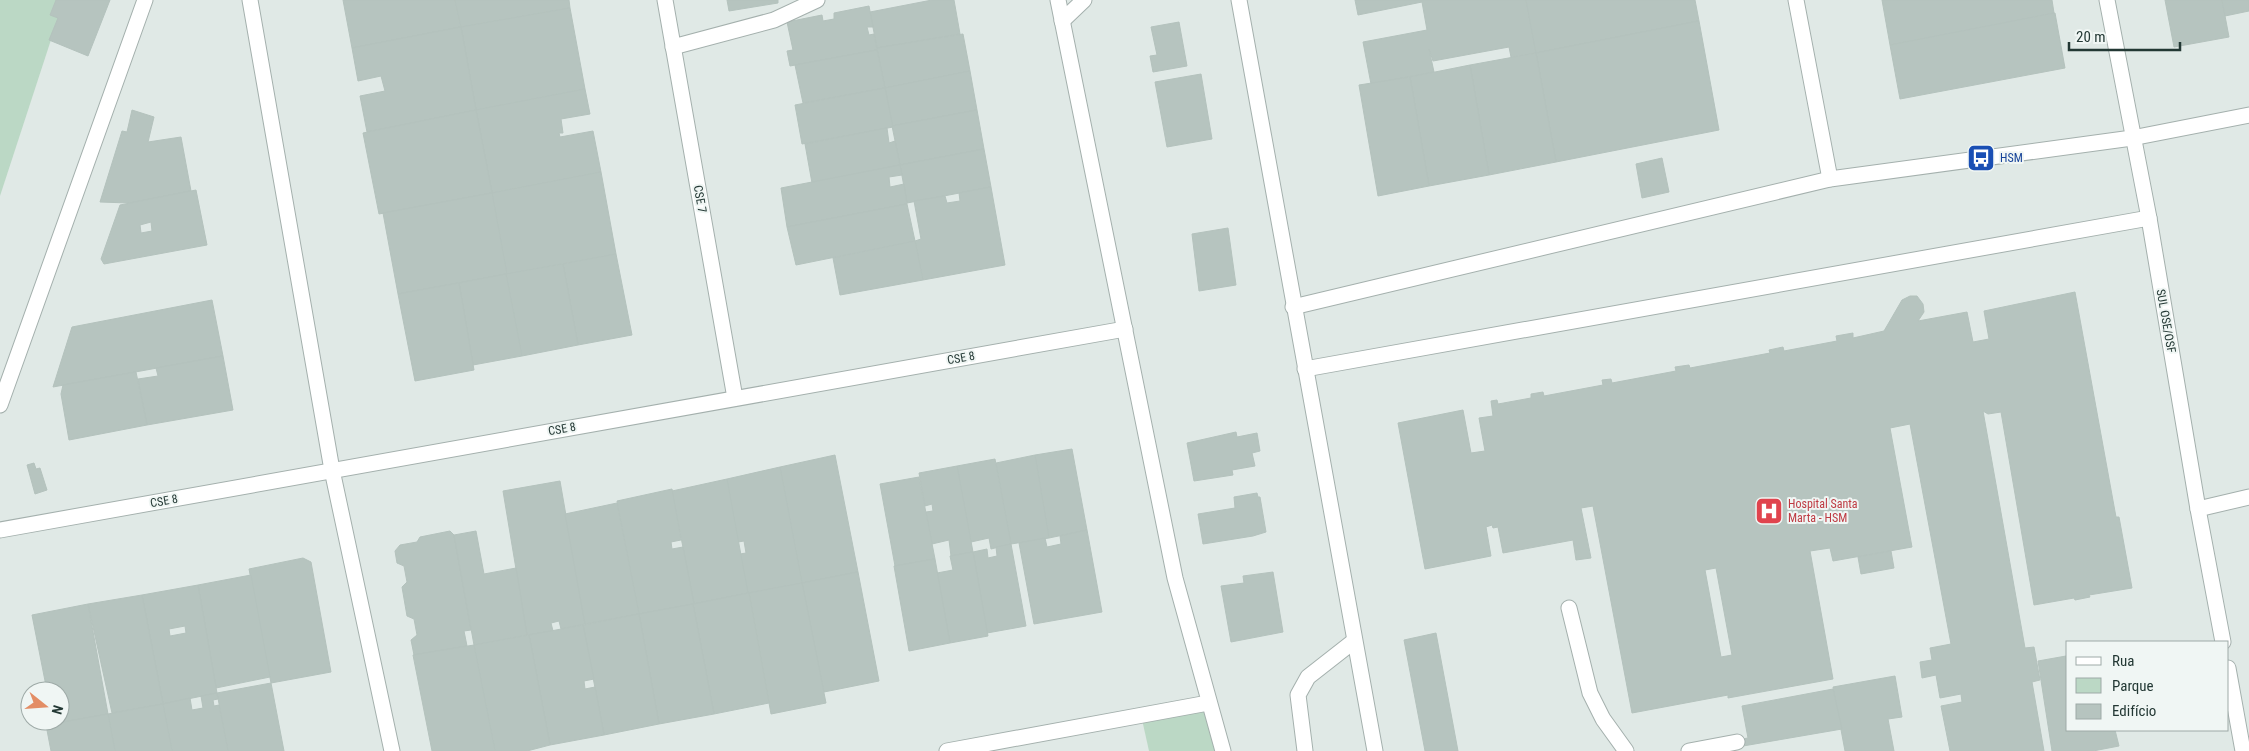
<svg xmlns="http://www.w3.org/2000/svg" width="2249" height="751" viewBox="0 0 2249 751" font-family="'Roboto Condensed',sans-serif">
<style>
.green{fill:#bbd8c5}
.building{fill:#b6c4bf;stroke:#b4c2bd;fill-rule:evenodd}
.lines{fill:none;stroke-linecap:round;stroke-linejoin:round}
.minor-casing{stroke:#a4b0ad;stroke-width:17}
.minor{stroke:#fff;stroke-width:15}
.labels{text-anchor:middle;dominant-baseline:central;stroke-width:4;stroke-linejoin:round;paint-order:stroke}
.transit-label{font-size:12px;fill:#164399;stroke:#f0f6f4;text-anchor:start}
.street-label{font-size:12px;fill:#233834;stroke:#f0f6f4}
.health-label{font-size:12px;fill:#be3a42;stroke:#f0f6f4;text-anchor:start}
</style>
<rect width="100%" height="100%" fill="#e0e9e6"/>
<g class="green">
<path d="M 0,0 L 64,0 L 0,196 Z"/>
<path d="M 1208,703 L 1221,751 L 1149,751 L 1141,715 Z"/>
</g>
<g class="building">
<path d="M 56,0 L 110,0 L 88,56 L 49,40 L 58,18 L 50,15 Z"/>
<path d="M 343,0 L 455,0 L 461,27 L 352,48 Z"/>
<path d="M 455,0 L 569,0 L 570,8 L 461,27 Z"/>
<path d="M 727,0 L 778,0 L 778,3 L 729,11 Z"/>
<path d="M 932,0 L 954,0 L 960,34 L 877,48 L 870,12 Z"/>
<path d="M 1355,0 L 1526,0 L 1536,53 L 1511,57 L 1509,47 L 1433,61 L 1429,49 L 1434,72 L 1371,84 L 1363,42 L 1427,30 L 1422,2 L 1358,15 Z"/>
<path d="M 1526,0 L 1695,0 L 1699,21 L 1536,53 Z"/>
<path d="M 1882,0 L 2052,0 L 2054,13 L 1890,45 Z"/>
<path d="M 2165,0 L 2222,0 L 2229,37 L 2174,47 Z"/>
<path d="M 2222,0 L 2249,0 L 2249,11 L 2225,16 Z"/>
<path d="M 869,6 L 873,27 L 867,27 L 869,35 L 874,34 L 877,50 L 790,66 L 787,51 L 793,50 L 787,22 L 822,15 L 823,21 L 834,19 L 834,13 Z"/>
<path d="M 570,8 L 585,89 L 476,110 L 461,27 Z"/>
<path d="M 2055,13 L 2065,68 L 1900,99 L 1890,45 Z"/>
<path d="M 1699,21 L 1719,130 L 1556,162 L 1536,53 Z"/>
<path d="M 1179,22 L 1187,66 L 1153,72 L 1150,56 L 1157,55 L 1151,27 Z"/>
<path d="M 461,27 L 476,110 L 367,132 L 360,96 L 385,91 L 381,76 L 358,81 L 352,48 Z"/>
<path d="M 963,34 L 970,71 L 885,88 L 877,48 Z"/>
<path d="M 877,50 L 885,88 L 803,103 L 795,65 Z"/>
<path d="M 1536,53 L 1556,162 L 1489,175 L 1470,65 Z"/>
<path d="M 1470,65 L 1489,175 L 1429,186 L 1410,77 Z"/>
<path d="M 970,71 L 977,110 L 892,126 L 885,88 Z"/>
<path d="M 1201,74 L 1212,139 L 1167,147 L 1155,82 Z"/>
<path d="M 1410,77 L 1429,186 L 1378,196 L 1359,85 Z"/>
<path d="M 885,88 L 893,127 L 802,144 L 795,105 Z"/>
<path d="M 585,89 L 590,114 L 561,119 L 563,133 L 559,133 L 560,137 L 593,131 L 601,172 L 492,193 L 476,110 Z"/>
<path d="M 132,110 L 154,117 L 148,142 L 181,137 L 191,191 L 129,203 L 100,202 L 122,131 L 127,132 Z"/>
<path d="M 476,110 L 492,193 L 379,214 L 363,133 Z"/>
<path d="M 977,110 L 984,149 L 900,165 L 892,126 Z"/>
<path d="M 887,128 L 889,143 L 895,141 L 900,165 L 812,183 L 805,144 Z"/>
<path d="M 984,149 L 991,187 L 907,203 L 900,165 Z"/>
<path d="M 1662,158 L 1669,192 L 1642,198 L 1636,164 Z"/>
<path d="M 900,165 L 902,175 L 889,177 L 890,187 L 904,184 L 907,204 L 787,227 L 781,188 Z"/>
<path d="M 601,172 L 616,254 L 507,274 L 492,193 Z"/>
<path d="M 991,187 L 1005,265 L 923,280 L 915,241 L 921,239 L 914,201 L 945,196 L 947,203 L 960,201 L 959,193 Z"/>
<path d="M 196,190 L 207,245 L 104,264 L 101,259 L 120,205 ZM 151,222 L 152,231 L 141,233 L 140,225 Z"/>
<path d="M 492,193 L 507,274 L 398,294 L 383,213 Z"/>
<path d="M 907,204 L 915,241 L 796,265 L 787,227 Z"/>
<path d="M 1228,228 L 1236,285 L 1199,291 L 1192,234 Z"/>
<path d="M 915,241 L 923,280 L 840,295 L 833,258 Z"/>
<path d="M 616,254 L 632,335 L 578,345 L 563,264 Z"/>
<path d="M 563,264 L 578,345 L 522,356 L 506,274 Z"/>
<path d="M 506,274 L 522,356 L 473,365 L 459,283 Z"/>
<path d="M 459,283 L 474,370 L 415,381 L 398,294 Z"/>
<path d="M 2075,292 L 2116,517 L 2119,517 L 2132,588 L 2089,595 L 2090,597 L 2075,600 L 2074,598 L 2034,605 L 2001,412 L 1988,414 L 1983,411 L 2025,648 L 2034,647 L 2040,680 L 2032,682 L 2044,751 L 1950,751 L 1941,706 L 1962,702 L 1961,694 L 1940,698 L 1936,675 L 1922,678 L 1920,662 L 1932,660 L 1930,648 L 1951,644 L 1910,424 L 1890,428 L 1912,547 L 1833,561 L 1830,548 L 1810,551 L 1833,679 L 1728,698 L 1728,695 L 1632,713 L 1593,506 L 1581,508 L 1591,558 L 1576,560 L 1573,540 L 1503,553 L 1498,527 L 1493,528 L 1492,525 L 1486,527 L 1491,556 L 1425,569 L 1398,423 L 1463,410 L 1471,453 L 1485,451 L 1479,418 L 1493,416 L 1491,401 L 1497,400 L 1498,404 L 1531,398 L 1531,394 L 1543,392 L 1544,396 L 1603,385 L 1602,380 L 1611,379 L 1612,383 L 1676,371 L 1675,367 L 1689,365 L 1690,368 L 1770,353 L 1769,350 L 1783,347 L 1784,351 L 1837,341 L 1836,336 L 1853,333 L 1853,338 L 1884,331 L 1902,300 L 1910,296 L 1917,296 L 1923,304 L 1924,312 L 1918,321 L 1967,312 L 1973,342 L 1989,339 L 1984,311 ZM 1716,568 L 1732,655 L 1721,657 L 1705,570 Z"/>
<path d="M 212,300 L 223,356 L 53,387 L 72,327 Z"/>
<path d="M 223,356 L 233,410 L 147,425 L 138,379 L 158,376 L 156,368 Z"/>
<path d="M 136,372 L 147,425 L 69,440 L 61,394 L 63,385 Z"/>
<path d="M 1236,432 L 1237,437 L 1257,433 L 1260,451 L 1252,453 L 1255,466 L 1232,470 L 1233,475 L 1194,481 L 1187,443 Z"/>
<path d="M 1072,449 L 1087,530 L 1049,538 L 1035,455 Z"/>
<path d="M 835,455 L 858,572 L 802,583 L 780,467 Z"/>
<path d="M 1035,455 L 1049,538 L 1011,544 L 996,463 Z"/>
<path d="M 995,459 L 1011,544 L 991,549 L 989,538 L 971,542 L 957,466 Z"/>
<path d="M 34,463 L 36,469 L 40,468 L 47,490 L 35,494 L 27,465 Z"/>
<path d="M 957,466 L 973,552 L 951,556 L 949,540 L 932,544 L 926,512 L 933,511 L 932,504 L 925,506 L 919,473 Z"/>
<path d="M 780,467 L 802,583 L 748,593 L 740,554 L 746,553 L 744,541 L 738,542 L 727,479 Z"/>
<path d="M 919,477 L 935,559 L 895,566 L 880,484 Z"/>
<path d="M 727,479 L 748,593 L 694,604 L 672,491 Z"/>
<path d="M 560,481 L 585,624 L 561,629 L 559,621 L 551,623 L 553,631 L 527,635 L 503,491 Z"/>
<path d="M 672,489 L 681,540 L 671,542 L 672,549 L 683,547 L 694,604 L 639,614 L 617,501 Z"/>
<path d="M 1257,493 L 1258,497 L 1260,497 L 1266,532 L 1253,536 L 1203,544 L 1198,514 L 1235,508 L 1234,497 Z"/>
<path d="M 617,503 L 639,614 L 585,624 L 565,514 Z"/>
<path d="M 1087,530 L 1102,612 L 1034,624 L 1019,543 L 1045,538 L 1047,547 L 1061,544 L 1060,536 Z"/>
<path d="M 450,531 L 454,535 L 471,630 L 464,631 L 467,646 L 414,655 L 411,640 L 417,635 L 414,619 L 407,616 L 402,587 L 407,582 L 404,566 L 397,563 L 395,551 L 400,545 L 417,542 L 420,537 Z"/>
<path d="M 476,531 L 484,574 L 516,568 L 527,635 L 474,645 L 454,535 Z"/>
<path d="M 1011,544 L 1026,626 L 987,633 L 973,552 L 987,549 L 988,558 L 997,556 L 996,547 Z"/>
<path d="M 1891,551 L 1894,568 L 1861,574 L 1858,557 Z"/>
<path d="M 973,552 L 988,636 L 950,643 L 937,573 L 953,570 L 950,556 Z"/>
<path d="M 303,558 L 311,562 L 331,672 L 271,683 L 249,569 Z"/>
<path d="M 935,559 L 950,643 L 909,651 L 894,566 Z"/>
<path d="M 858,572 L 879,681 L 824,692 L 802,583 Z"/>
<path d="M 1273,572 L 1283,632 L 1231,642 L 1221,586 L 1244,583 L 1243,576 Z"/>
<path d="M 251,575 L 270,677 L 216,688 L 198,585 Z"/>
<path d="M 802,583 L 826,703 L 771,714 L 749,593 Z"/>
<path d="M 198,585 L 217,693 L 163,704 L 142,595 ZM 185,626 L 186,633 L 170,636 L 169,629 Z"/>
<path d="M 749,593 L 769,703 L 714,714 L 693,604 Z"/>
<path d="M 142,595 L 163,704 L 112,713 L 88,604 Z"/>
<path d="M 88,604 L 108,714 L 53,724 L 52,721 L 60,721 L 60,691 L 47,691 L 32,615 Z"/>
<path d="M 693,604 L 714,714 L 659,724 L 639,614 Z"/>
<path d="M 639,614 L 659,724 L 604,735 L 583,625 Z"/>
<path d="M 583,625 L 594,679 L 584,681 L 585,689 L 595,687 L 604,735 L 550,745 L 529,635 Z"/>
<path d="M 1436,633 L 1458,751 L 1425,751 L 1404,640 Z"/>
<path d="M 529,635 L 550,745 L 527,751 L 495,751 L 474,645 Z"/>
<path d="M 474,645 L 495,751 L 432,751 L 413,655 Z"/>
<path d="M 2066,656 L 2068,667 L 2068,730 L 2115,730 L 2119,746 L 2093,751 L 2052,751 L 2038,661 Z"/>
<path d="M 1895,676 L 1902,717 L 1888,719 L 1894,751 L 1845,751 L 1833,687 Z"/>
<path d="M 271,683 L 284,751 L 228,751 L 217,693 Z"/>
<path d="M 1833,689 L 1842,729 L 1743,746 L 1742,739 L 1748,738 L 1742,706 Z"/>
<path d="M 217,693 L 218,699 L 213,700 L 214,706 L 219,705 L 228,751 L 172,751 L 163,704 L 190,698 L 192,710 L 203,708 L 201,696 Z"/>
<path d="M 163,704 L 172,751 L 115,751 L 108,714 Z"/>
<path d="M 108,714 L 115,751 L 51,751 L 46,725 Z"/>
</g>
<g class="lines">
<g class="minor-casing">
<g id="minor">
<path d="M 250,0 L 332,470 L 392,751"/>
<path d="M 665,0 L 735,398"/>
<path d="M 1058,0 L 1175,578 L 1223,751"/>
<path d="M 1239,0 L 1375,751"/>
<path d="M 1796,0 L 1830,179"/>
<path d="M 2107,0 L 2149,218 L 2198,509 L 2223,642"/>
<path d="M 1062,21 L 1084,0"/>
<path d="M 673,47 L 774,20 L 817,0"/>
<path d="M 1293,307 L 1830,179 L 2132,138 L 2249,115"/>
<path d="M 1305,369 L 2149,218"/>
<path d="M 0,405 L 145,0"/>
<path d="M 2198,509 L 2249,497"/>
<path d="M 0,530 L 1125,329"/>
<path d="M 1569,608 L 1590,693 L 1603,719 L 1626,751"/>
<path d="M 2228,668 L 2243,751"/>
<path d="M 947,751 L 1208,703"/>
<path d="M 1305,751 L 1298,695 L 1308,677 L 1354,641"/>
<path d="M 1689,751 L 1737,742"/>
</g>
</g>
<use href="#minor" class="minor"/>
</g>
<defs>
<g id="bus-square" transform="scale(1.4375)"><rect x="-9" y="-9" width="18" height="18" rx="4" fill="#1a4fb4" stroke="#f0f6f4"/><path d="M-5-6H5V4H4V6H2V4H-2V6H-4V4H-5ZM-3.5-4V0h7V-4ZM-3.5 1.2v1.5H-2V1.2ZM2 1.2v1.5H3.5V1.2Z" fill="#fff"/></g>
<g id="hospital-square" transform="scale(1.4375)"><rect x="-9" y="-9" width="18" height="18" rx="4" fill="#e0444e" stroke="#f0f6f4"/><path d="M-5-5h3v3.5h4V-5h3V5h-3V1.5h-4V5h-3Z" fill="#fff"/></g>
</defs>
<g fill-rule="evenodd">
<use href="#bus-square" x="1981" y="158"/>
<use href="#hospital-square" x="1769" y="511"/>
</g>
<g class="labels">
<g class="transit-label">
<text x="2000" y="158">HSM</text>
</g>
<g class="street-label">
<text transform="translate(700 199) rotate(80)">CSE 7</text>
<text transform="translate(2166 321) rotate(80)">SUL OSE/OSF</text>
<text transform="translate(961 358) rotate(-10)">CSE 8</text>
<text transform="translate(562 429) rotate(-10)">CSE 8</text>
<text transform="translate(164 501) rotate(-10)">CSE 8</text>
</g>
<g class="health-label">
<text x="1788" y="504">Hospital Santa<tspan x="1788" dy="14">Marta - HSM</tspan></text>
</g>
</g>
<rect x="2066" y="641" width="162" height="90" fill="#f0f6f4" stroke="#9eaaa7"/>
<rect x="2076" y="657" width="25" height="8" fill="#ffffff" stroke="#9eaaa7"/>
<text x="2112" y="666" font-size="15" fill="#233834">Rua</text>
<rect x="2076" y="678" width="25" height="15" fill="#bbd8c5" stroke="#9eaaa7"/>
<text x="2112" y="691" font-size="15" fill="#233834">Parque</text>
<rect x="2076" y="704" width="25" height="15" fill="#b6c4bf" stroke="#9eaaa7"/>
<text x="2112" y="716" font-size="15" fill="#233834">Edifício</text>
<g transform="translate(45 706) rotate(107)"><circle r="24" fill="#f0f6f4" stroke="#9eaaa7"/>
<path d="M0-4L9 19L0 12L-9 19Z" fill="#e38d65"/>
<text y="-8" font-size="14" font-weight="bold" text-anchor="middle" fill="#233834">N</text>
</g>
<path d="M2069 42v8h111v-8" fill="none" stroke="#233834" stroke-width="2.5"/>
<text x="2076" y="42" font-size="15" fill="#233834" stroke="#f0f6f4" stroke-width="4" paint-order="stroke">20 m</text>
</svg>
